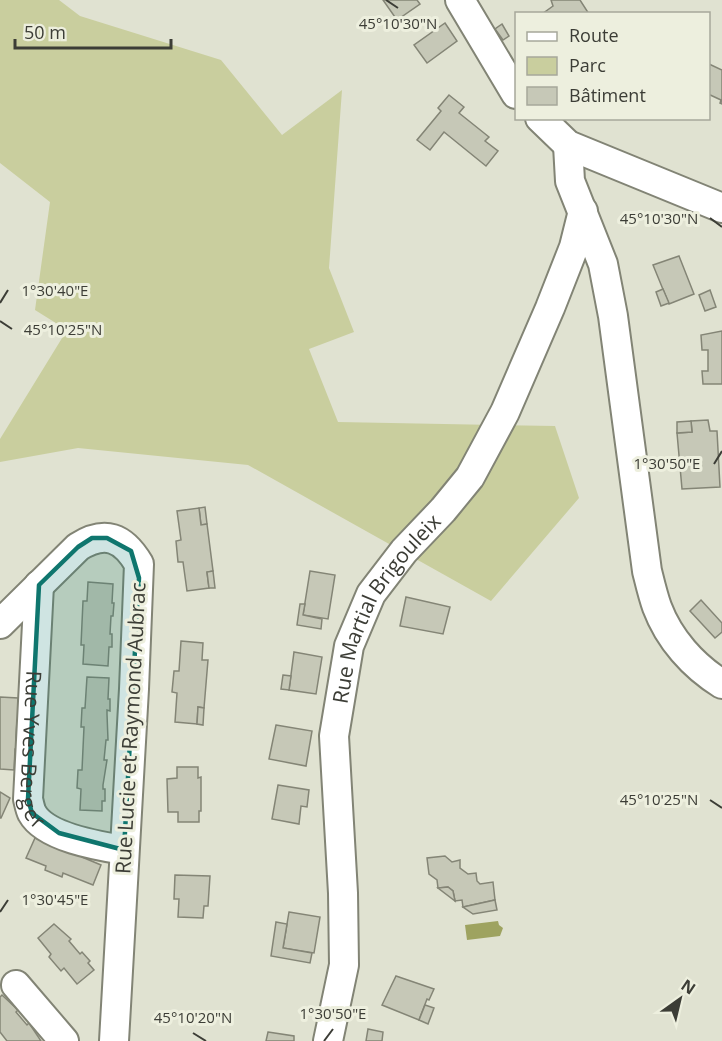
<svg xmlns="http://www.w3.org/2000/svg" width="722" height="1041" viewBox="0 0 722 1041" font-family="'Open Sans',sans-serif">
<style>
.green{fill:#c9ce9e}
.water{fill:#9ea360}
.building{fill:#c6c8b7;stroke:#848576;stroke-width:1.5}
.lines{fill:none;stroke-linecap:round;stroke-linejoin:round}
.minor-casing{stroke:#828475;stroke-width:32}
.minor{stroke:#fff;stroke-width:28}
.marked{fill:#0f766e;fill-opacity:0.2;stroke:#0f766e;stroke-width:4.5;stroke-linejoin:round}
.ticks{fill:none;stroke:#3c3d36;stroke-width:2}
.labels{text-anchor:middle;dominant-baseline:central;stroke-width:6;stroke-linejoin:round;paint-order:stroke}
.street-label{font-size:21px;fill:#3c3d36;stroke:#edefde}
.ticks-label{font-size:15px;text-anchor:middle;fill:#3c3d36;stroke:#edefde;stroke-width:6;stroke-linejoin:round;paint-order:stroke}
</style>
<rect width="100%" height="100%" fill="#e0e2d1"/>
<path class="green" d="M 0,0 L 59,0 L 80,16 L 221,60 L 282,135 L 342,90 L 329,268 L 354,332 L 309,349 L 338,422 L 555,426 L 579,498 L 491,601 L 248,465 L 78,448 L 0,462 L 0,439 L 67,330 L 35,310 L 50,202 L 0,163 Z"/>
<path class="water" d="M 498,921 L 499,925 L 503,928 L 500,936 L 467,940 L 465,925 Z"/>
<g class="building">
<path d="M 383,0 L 417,0 L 420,4 L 397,20 Z"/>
<path d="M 580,0 L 589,14 L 542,14 L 553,6 L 551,0 Z"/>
<path d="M 445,23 L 457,41 L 427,63 L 414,45 Z"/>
<path d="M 502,24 L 509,36 L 503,40 L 495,29 Z"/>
<path d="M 709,64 L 722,70 L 722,104 L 720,103 L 721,100 L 708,94 Z"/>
<path d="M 449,95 L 464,107 L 459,113 L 489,137 L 485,141 L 498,151 L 486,166 L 444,132 L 430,150 L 417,140 L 441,111 L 438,108 Z"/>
<path d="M 679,256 L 694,294 L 669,304 L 653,265 Z"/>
<path d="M 663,289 L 669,303 L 661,306 L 656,292 Z"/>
<path d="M 710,290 L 716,307 L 705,311 L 699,295 Z"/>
<path d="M 722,331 L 722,384 L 703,384 L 702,371 L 708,371 L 708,350 L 702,350 L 701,335 Z"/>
<path d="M 708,420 L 710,431 L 717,431 L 720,487 L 682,489 L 677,433 L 692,432 L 691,421 Z"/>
<path d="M 691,421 L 692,432 L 677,433 L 677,422 Z"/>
<path d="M 205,507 L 207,524 L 201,525 L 199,508 Z"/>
<path d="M 199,508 L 201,525 L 207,524 L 213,571 L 207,572 L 209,588 L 187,591 L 183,562 L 178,562 L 176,541 L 181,540 L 177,511 Z"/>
<path d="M 213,571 L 215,588 L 209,588 L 207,572 Z"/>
<path d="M 310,571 L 335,575 L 328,619 L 303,615 Z"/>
<path d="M 88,582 L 113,584 L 112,603 L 114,603 L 113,616 L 111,616 L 110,634 L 112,634 L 112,647 L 109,647 L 108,666 L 83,664 L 84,645 L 81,645 L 83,601 L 87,601 Z"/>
<path d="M 406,597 L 450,607 L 443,634 L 400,626 Z"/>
<path d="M 701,600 L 722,623 L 722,632 L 715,638 L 690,611 Z"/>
<path d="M 300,604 L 305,604 L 303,615 L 322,619 L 321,629 L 297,625 Z"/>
<path d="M 181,641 L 203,643 L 202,660 L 208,660 L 204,708 L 198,707 L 197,724 L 175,722 L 177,693 L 172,692 L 174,671 L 179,671 Z"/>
<path d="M 294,652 L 322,657 L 316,694 L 289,690 Z"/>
<path d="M 283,675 L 291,676 L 289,690 L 281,689 Z"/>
<path d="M 87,677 L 109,678 L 108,699 L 110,699 L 110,711 L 107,710 L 107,714 L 108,740 L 106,740 L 104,760 L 107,760 L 103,785 L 103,789 L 105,789 L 105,801 L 102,801 L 102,811 L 80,810 L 81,789 L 77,788 L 78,770 L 82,770 L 84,727 L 81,727 L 82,708 L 85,708 Z"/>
<path d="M 0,697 L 18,698 L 18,708 L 20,708 L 20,720 L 17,720 L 16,738 L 19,738 L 18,749 L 15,749 L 14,770 L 0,769 Z"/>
<path d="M 198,707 L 204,708 L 203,725 L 197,724 Z"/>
<path d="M 276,725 L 312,731 L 306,766 L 269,759 Z"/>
<path d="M 177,767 L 198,767 L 198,778 L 201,777 L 201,811 L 199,811 L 199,822 L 178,822 L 178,812 L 168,812 L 167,779 L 177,778 Z"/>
<path d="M 278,785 L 309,790 L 307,807 L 301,806 L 299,824 L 272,819 Z"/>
<path d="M 0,792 L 10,798 L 1,818 L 0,818 Z"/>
<path d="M 35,838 L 83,855 L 82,857 L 101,865 L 93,885 L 63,873 L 62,877 L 45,870 L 46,866 L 26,858 Z"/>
<path d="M 445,856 L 452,862 L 460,860 L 460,868 L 468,874 L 476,873 L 477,881 L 480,884 L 493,882 L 495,900 L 463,907 L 462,900 L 455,901 L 453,891 L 448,887 L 438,888 L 437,880 L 429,874 L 427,858 Z"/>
<path d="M 175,875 L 210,876 L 208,906 L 204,906 L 203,918 L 178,917 L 179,899 L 174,899 Z"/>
<path d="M 448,887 L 453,891 L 455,901 L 438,888 Z"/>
<path d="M 495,900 L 497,910 L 473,914 L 463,907 Z"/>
<path d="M 289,912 L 320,917 L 314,953 L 283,948 Z"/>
<path d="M 276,922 L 287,924 L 283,948 L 312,953 L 310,963 L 271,956 Z"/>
<path d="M 54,924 L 71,939 L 69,941 L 80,954 L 82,952 L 90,961 L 88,963 L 94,970 L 77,984 L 64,968 L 61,971 L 49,957 L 51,954 L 38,938 Z"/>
<path d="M 396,976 L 434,989 L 429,1000 L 427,999 L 419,1020 L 382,1005 Z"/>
<path d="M 2,995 L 18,1010 L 16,1012 L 27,1025 L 29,1023 L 41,1041 L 7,1041 L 0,1032 L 0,997 Z"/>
<path d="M 425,1005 L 434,1008 L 428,1024 L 419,1020 Z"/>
<path d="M 368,1029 L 383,1032 L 382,1041 L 366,1041 Z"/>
<path d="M 268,1032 L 294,1036 L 294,1041 L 266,1041 Z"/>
</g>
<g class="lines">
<g class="minor-casing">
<g id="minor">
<path d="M 460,0 L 516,94"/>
<path d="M 540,118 L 568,145 L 722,208"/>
<path d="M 568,145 L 570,181 L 603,264 L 613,316 L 647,571 C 650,583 653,596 657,607 C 669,639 693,666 722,684"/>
<path id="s1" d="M 39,585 L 28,799 C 29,803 30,809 32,813 C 45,837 98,846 124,850"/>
<path d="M 0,624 L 78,547 C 105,530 123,537 139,564 L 134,689 L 114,1041"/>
<path d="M 16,985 L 64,1041"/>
<path id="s2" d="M 328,1041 L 344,965 L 343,893 L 334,736 L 349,646 L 371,594 L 404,551 L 443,510 L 470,477 L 505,412 L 550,308 L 574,247 L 583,211"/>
</g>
</g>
<use href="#minor" class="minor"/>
</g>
<path class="marked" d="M 92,538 L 107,538 L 131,551 L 139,578 L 124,850 L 59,833 L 32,813 L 28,799 L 39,585 L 78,547 Z"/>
<path class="ticks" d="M 386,0 L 398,8M 710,218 L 722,227M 0,303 L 8,290M 0,321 L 12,329M 714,464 L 722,451M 710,800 L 722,808M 0,912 L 8,900M 193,1033 L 206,1041M 324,1041 L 333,1029"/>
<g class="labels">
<g class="street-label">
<text stroke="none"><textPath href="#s2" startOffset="448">Rue Martial Brigouleix</textPath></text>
<text transform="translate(130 728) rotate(-87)">Rue Lucie et Raymond Aubrac</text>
<text stroke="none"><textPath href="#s1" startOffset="165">Rue Yves Berger</textPath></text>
</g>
</g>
<g class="ticks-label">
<text x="398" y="29">45°10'30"N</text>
<text x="659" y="224">45°10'30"N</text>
<text x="55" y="296">1°30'40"E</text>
<text x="63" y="335">45°10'25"N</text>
<text x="667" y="469">1°30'50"E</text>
<text x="659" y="805">45°10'25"N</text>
<text x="55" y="905">1°30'45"E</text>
<text x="333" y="1019">1°30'50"E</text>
<text x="193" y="1023">45°10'20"N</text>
</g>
<rect x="515" y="12" width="195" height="108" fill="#edefde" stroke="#a6a89b" stroke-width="1.5"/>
<rect x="527" y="32" width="30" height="9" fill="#ffffff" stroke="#a6a89b" stroke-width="1.5"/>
<text x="569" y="42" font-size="18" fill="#3c3d36">Route</text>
<rect x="527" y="57" width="30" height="18" fill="#c9ce9e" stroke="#a6a89b" stroke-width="1.5"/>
<text x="569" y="72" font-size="18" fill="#3c3d36">Parc</text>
<rect x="527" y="87" width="30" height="18" fill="#c6c8b7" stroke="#a6a89b" stroke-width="1.5"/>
<text x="569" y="102" font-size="18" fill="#3c3d36">Bâtiment</text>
<g transform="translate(680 999) rotate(34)" stroke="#edefde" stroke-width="4.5" paint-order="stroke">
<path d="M0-4.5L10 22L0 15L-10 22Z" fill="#3c3d36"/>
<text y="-9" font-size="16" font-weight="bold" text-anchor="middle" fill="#3c3d36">N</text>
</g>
<path d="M15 39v9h156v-9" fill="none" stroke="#3c3d36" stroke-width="3"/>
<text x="24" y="39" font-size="18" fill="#3c3d36" stroke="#edefde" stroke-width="4.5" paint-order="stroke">50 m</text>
</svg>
